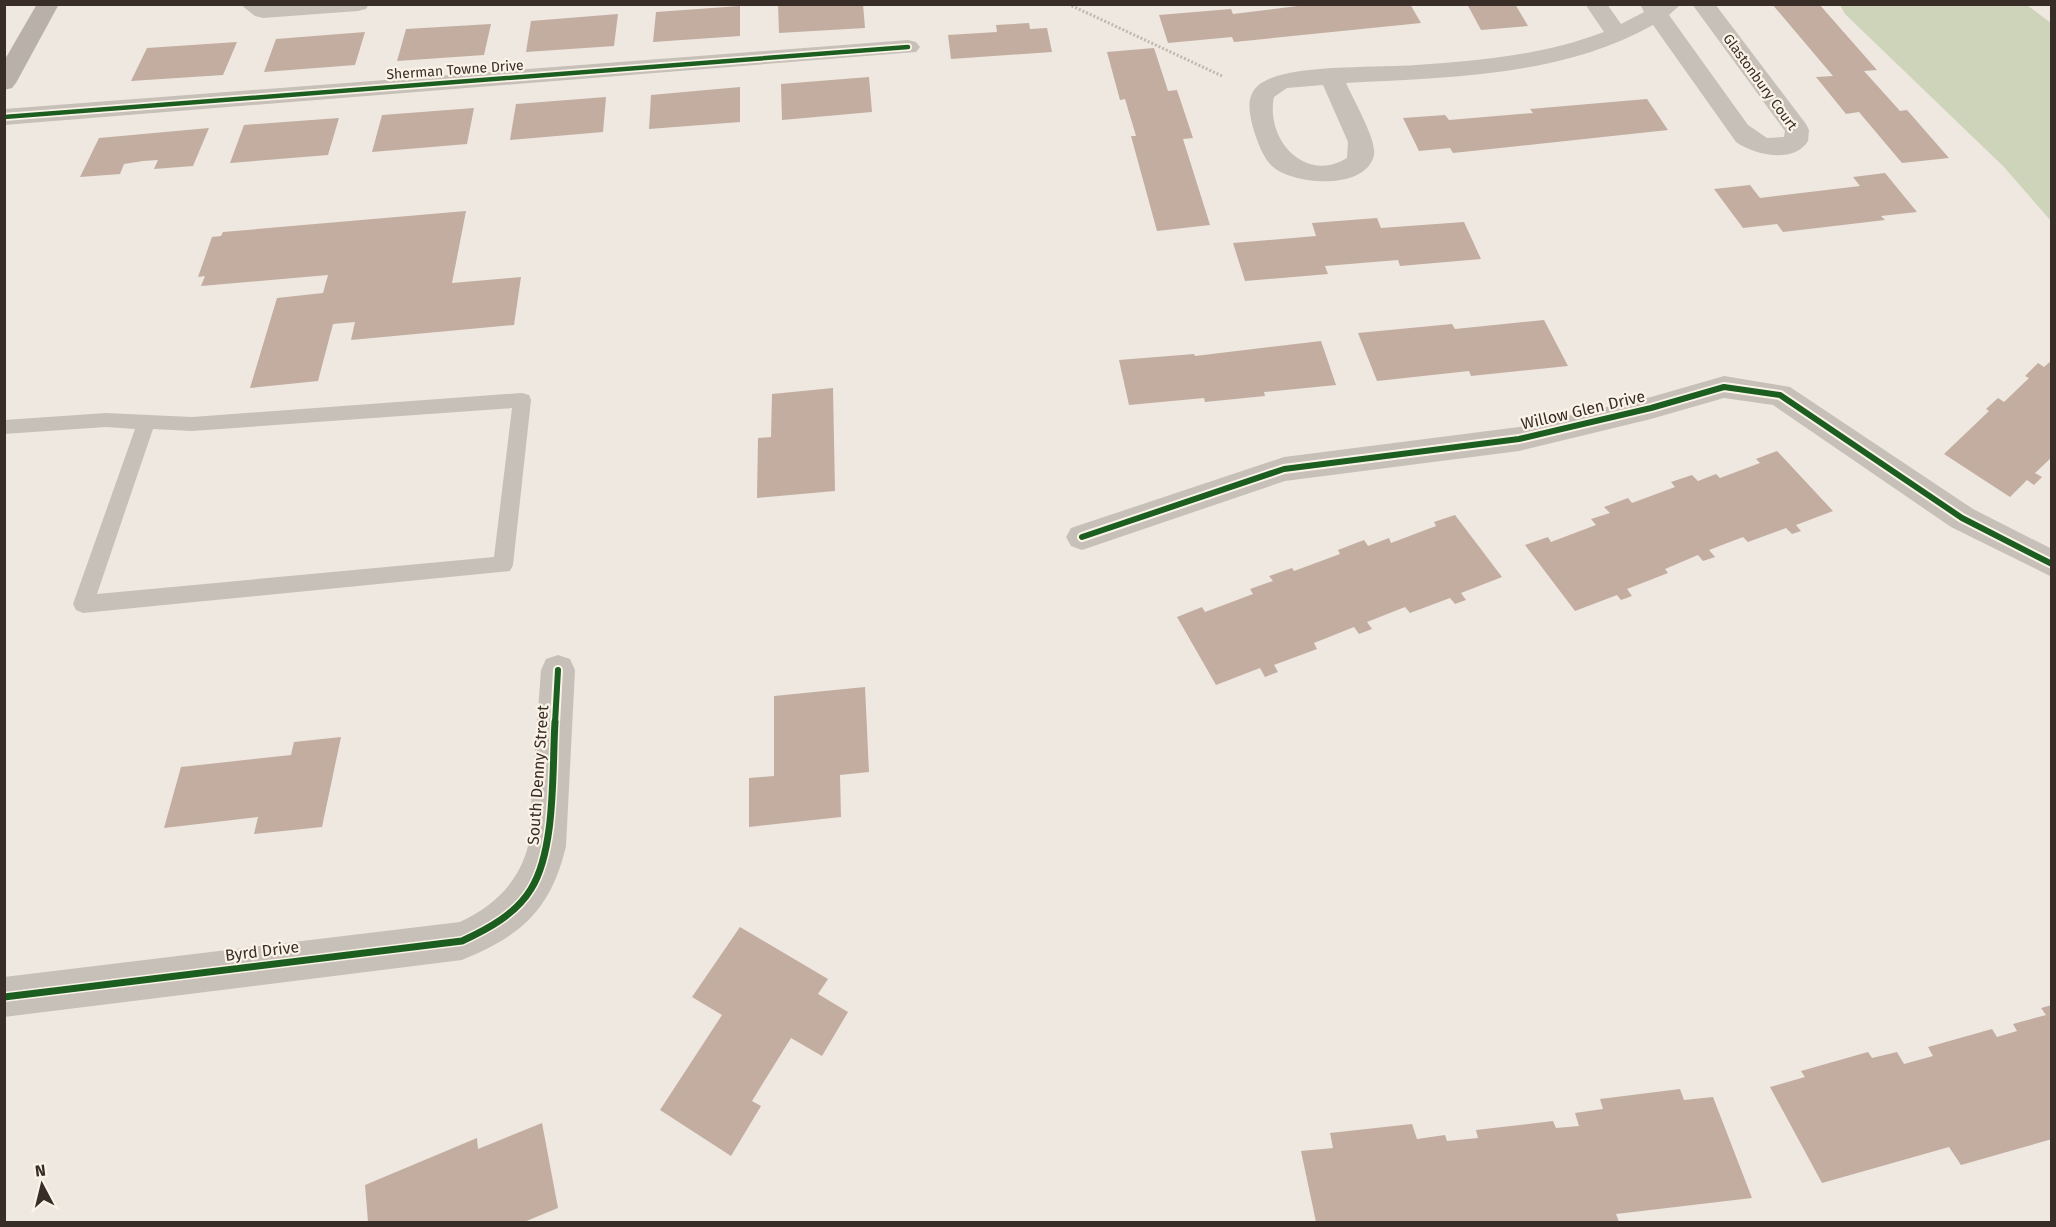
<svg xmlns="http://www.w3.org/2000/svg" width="2056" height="1227" viewBox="0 0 2056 1227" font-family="'Fira Sans',sans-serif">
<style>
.green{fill:#ced4b9}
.building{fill:#c3ada0}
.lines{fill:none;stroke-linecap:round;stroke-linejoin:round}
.path{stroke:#c0b8b1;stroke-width:3;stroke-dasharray:2 2;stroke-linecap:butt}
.service{fill:#c7c0b9;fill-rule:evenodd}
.minor{fill:#c7c0b9;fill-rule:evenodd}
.secondary{fill:#b8b0a9;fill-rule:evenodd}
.cycleway-far2-casing{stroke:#fbf3e7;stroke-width:8}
.cycleway-far1-casing{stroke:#fbf3e7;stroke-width:10}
.cycleway-casing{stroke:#fbf3e7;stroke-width:10}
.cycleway-far2{stroke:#1b5e20;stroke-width:4.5}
.cycleway-far1{stroke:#1b5e20;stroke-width:6}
.cycleway{stroke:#1b5e20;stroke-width:7}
.labels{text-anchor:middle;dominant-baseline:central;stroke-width:4.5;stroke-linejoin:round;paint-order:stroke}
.far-street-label{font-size:14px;fill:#382d27;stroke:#fbf3e7}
.street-label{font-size:16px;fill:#382d27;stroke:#fbf3e7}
</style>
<rect width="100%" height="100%" fill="#eee8e0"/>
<path class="green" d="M 1840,5 L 2027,5 L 2051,23 L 2051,221 L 2004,167 L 1845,14 Z"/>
<g class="building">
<path d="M 778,4 L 863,4 L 865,28 L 779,33 Z"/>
<path d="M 1313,4 L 1410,4 L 1421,23 L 1234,42 L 1232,37 L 1168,43 L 1159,15 L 1231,9 L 1233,14 Z"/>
<path d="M 1467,4 L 1515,4 L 1528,26 L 1481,30 Z"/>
<path d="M 1772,4 L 1819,4 L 1877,70 L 1864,71 L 1900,111 L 1907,110 L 1949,158 L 1902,163 L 1859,112 L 1846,114 L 1816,77 L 1833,76 Z"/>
<path d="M 740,6 L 740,36 L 653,42 L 656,12 Z"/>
<path d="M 618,14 L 614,46 L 526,52 L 531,21 Z"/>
<path d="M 1029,23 L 1030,29 L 1047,28 L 1052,52 L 951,59 L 948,35 L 997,32 L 996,25 Z"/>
<path d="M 491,24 L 484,55 L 397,61 L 406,29 Z"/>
<path d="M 365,32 L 355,65 L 264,72 L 276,39 Z"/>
<path d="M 237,42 L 223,75 L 131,81 L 147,48 Z"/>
<path d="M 1154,48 L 1168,91 L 1177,90 L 1193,138 L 1183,139 L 1210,225 L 1157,231 L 1131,136 L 1136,136 L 1125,99 L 1120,100 L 1107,52 Z"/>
<path d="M 869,77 L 872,112 L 782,120 L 781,84 Z"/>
<path d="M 740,87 L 740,122 L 649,129 L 651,95 Z"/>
<path d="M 606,97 L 603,132 L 510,140 L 516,104 Z"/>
<path d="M 1647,99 L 1668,130 L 1453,153 L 1450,148 L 1419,151 L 1403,118 L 1445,115 L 1449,120 L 1533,113 L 1530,109 Z"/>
<path d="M 474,108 L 467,144 L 372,152 L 382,115 Z"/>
<path d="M 339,118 L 328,155 L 230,163 L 244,125 Z"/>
<path d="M 209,128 L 193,166 L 154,169 L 158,160 L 143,161 L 124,164 L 120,174 L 80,177 L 99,138 Z"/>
<path d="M 1885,173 L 1917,212 L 1881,216 L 1885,220 L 1783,232 L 1777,224 L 1743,228 L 1714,189 L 1750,185 L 1760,198 L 1860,186 L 1853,177 Z"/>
<path d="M 466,211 L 452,283 L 521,277 L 514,325 L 351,340 L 355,322 L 333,324 L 318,381 L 250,388 L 277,298 L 323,293 L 328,275 L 201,286 L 205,276 L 198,277 L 212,237 L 221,236 L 223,232 Z"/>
<path d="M 1377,218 L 1381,228 L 1464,222 L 1481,259 L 1400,266 L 1398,260 L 1325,266 L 1328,274 L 1245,281 L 1233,243 L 1316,236 L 1312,223 Z"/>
<path d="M 1544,320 L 1568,366 L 1471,376 L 1469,371 L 1377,381 L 1358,333 L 1452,324 L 1455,329 Z"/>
<path d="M 1321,341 L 1336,385 L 1264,392 L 1265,396 L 1205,402 L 1204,398 L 1129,405 L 1119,360 L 1194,354 L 1195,356 Z"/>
<path d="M 2052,360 L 2052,457 L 2035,473 L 2042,477 L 2034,485 L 2027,480 L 2010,497 L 1944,454 L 1989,411 L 1986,409 L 1998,398 L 2004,402 L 2029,378 L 2025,376 L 2038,363 L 2044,367 Z"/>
<path d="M 833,388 L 835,491 L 757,498 L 758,438 L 771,437 L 772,394 Z"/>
<path d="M 1777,451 L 1833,511 L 1796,525 L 1801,531 L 1792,534 L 1786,528 L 1748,542 L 1743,537 L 1709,550 L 1715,557 L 1703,561 L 1698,555 L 1665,569 L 1668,573 L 1627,589 L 1632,596 L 1621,600 L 1617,595 L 1575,611 L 1525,545 L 1548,537 L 1551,542 L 1596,525 L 1591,519 L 1610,513 L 1604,507 L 1628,498 L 1632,503 L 1675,487 L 1671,482 L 1692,475 L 1698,481 L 1716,474 L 1720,478 L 1760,463 L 1756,459 Z"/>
<path d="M 1455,515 L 1502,577 L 1461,593 L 1466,600 L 1455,604 L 1450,598 L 1410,613 L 1405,607 L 1367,622 L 1372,629 L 1359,634 L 1354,627 L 1314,643 L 1317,649 L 1274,665 L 1278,672 L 1265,677 L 1260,668 L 1216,685 L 1177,617 L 1202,607 L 1205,612 L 1253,594 L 1250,589 L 1273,581 L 1269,576 L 1292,568 L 1294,571 L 1340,554 L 1338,550 L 1364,540 L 1368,546 L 1389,538 L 1391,543 L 1436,526 L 1434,522 Z"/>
<path d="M 865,687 L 869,772 L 840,775 L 841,817 L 749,827 L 749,778 L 774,776 L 774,696 Z"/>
<path d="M 341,737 L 322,827 L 254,834 L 258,817 L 164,828 L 181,767 L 291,755 L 294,742 Z"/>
<path d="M 740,927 L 828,979 L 818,994 L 848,1012 L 822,1056 L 791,1038 L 752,1101 L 761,1106 L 731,1156 L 660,1110 L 722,1015 L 692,997 Z"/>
<path d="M 2052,1005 L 2052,1139 L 1961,1165 L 1949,1147 L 1822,1183 L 1770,1087 L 1805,1077 L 1801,1071 L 1868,1052 L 1872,1058 L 1897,1052 L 1904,1064 L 1933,1056 L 1928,1047 L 1992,1029 L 1997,1037 L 2017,1031 L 2013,1024 L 2046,1015 L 2041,1008 Z"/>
<path d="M 1680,1089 L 1684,1100 L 1713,1097 L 1752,1198 L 1616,1214 L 1619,1222 L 1316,1222 L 1301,1151 L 1333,1148 L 1330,1133 L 1412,1124 L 1417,1139 L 1445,1135 L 1447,1141 L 1478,1138 L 1476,1130 L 1553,1121 L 1556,1128 L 1579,1126 L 1575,1113 L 1603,1109 L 1600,1099 Z"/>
<path d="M 542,1123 L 558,1208 L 524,1222 L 368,1222 L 365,1185 L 477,1138 L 478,1149 Z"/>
</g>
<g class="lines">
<path class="path" d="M 1068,4 L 1222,76"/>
<path class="service" d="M 522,393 L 529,395 L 531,400 L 513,565 L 510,571 L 83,613 L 76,610 L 73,604 L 135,429 L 106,427 L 4,434 L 4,420 L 106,413 L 192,417 ZM 512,408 L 494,557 L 97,594 L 153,429 L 192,431 Z"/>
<g class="minor">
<path d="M 240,4 L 369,4 L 366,9 L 358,11 L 263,18 L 255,16 Z"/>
<path d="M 1585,4 L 1607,4 L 1621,24 L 1644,12 L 1640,4 L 1681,4 L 1669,15 L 1748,125 L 1767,138 L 1784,137 L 1785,131 L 1692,4 L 1715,4 L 1806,124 L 1809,130 L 1808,141 C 1794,164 1754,155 1736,142 L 1653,25 C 1560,77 1450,77 1346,83 C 1353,99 1377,140 1374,155 C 1366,191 1294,185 1273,167 C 1263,158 1258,143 1254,131 C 1249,113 1244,93 1263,82 C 1291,64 1380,68 1416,65 C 1480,61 1543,55 1604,32 ZM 1323,85 L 1348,142 L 1347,158 C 1305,184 1265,139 1274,97 L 1287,88 Z"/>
<path d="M 908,40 L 916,42 L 920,47 L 916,52 L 4,125 L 4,109 Z"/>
<path d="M 1724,376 L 1790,387 L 1973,509 L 2052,549 L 2052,577 L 1951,527 L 1773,405 L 1724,398 L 1651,419 L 1519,451 L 1285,481 L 1082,550 L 1071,546 L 1066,537 L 1071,528 L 1284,457 L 1519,427 L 1651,397 Z"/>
<path d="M 558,655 L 570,659 L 575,670 L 566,846 C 551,910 521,936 462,960 L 4,1017 L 4,977 L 460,922 C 494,906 519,882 528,846 L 541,670 L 546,659 Z"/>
</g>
<path class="secondary" d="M 37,4 L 59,4 L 16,83 L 12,88 L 4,90 L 4,61 Z"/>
<g class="cycleway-far2-casing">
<path id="cycleway-far2" d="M 4,117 L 908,47"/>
</g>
<g class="cycleway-far1-casing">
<g id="cycleway-far1">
<path d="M 1082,537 L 1284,469 L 1519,439 L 1651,408 L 1724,387 L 1780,395 L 1962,518 L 2052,564"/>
<path d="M 555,723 L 558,670"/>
</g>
</g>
<g class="cycleway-casing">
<path id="cycleway" d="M 4,997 L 462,941 C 488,929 516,914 531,889 C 556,849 552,769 555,722"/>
</g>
<use href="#cycleway-far2" class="cycleway-far2"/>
<use href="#cycleway-far1" class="cycleway-far1"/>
<use href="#cycleway" class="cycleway"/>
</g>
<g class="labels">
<g class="far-street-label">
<text transform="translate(455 70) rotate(-4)">Sherman Towne Drive</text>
<text transform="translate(1760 82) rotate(54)">Glastonbury Court</text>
</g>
<g class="street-label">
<text transform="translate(1583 410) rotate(-13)">Willow Glen Drive</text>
<text transform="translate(538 775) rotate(-86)">South Denny Street</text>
<text transform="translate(262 951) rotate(-7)">Byrd Drive</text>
</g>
</g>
<rect width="2056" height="1227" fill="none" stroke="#382d27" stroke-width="12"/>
<g transform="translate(42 1185) rotate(353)" stroke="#fbf3e7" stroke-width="4.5" paint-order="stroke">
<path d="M0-4.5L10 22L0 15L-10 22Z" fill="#382d27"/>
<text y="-9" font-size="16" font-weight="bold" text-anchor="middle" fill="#382d27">N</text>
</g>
</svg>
